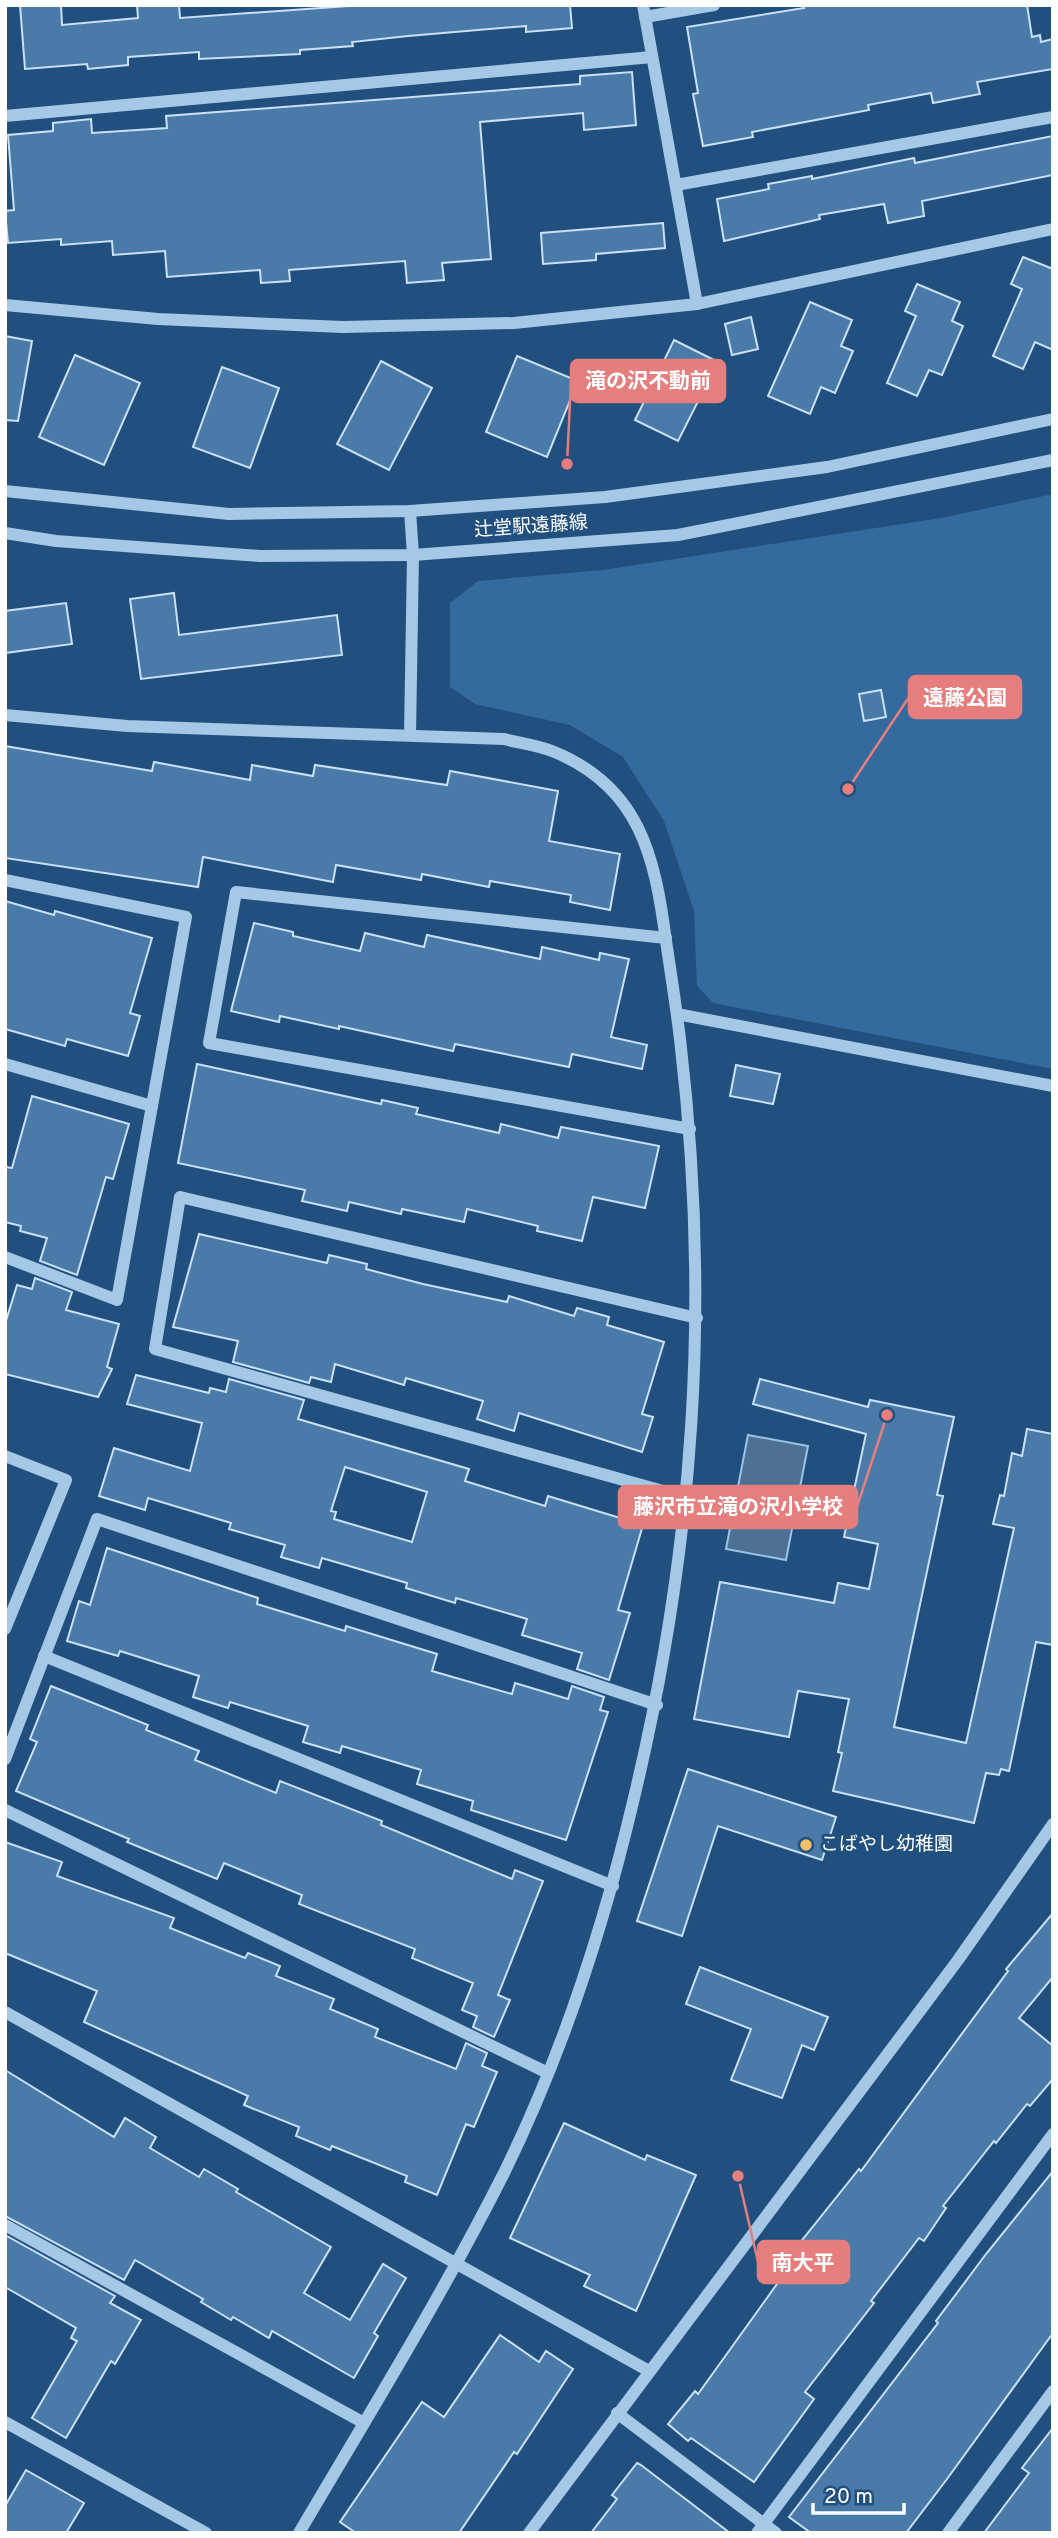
<svg xmlns="http://www.w3.org/2000/svg" width="1058" height="2538" viewBox="0 0 1058 2538" font-family="Overpass,'Noto Sans JP',sans-serif">
<style>
.green{fill:#346a9d}
.water{fill:#4e7092;stroke:#9ac3e8;stroke-width:2}
.building{fill:#4a7aa8;stroke:#c9e0f5;stroke-width:2;fill-rule:evenodd}
.lines{fill:none;stroke-linecap:round;stroke-linejoin:round}
.minor{stroke:#a6c8e7;stroke-width:12}
.poi-dot{fill:#f4c167;stroke:#21507f;stroke-width:2.5}
.labels{text-anchor:middle;dominant-baseline:central;stroke-width:6;stroke-linejoin:round;paint-order:stroke}
.street-label{font-size:19px;fill:#fff;stroke:#21507f}
.poi-label{font-size:19px;fill:#fff;stroke:#21507f;text-anchor:start}
.leader{fill:none;stroke:#e67e7e;stroke-width:2.5}
.callout-dot{fill:#e67e7e;stroke:#21507f;stroke-width:2.5}
.callout{fill:#e67e7e;stroke:#e67e7e;stroke-width:2.5}
.callout-label{font-size:21px;text-anchor:middle;font-weight:bold;fill:#fff}
</style>
<rect width="100%" height="100%" fill="#21507f"/>
<path class="green" d="M 1053,494 L 1053,1069 L 713,1003 L 697,986 L 694,911 L 664,821 L 623,757 L 570,725 L 475,704 L 450,687 L 450,603 L 478,581 L 603,570 L 941,518 Z"/>
<path class="water" d="M 748,1435 L 808,1446 L 786,1560 L 726,1549 Z"/>
<g class="building">
<path d="M 20,5 L 61,5 L 62,25 L 138,18 L 137,5 L 179,5 L 180,18 L 363,5 L 570,5 L 572,28 L 526,32 L 526,26 L 408,36 L 352,42 L 353,46 L 300,50 L 300,54 L 199,59 L 199,52 L 128,57 L 128,65 L 88,69 L 87,64 L 25,69 Z"/>
<path d="M 803,5 L 1027,5 L 1032,37 L 1040,35 L 1041,42 L 1053,39 L 1053,69 L 977,82 L 980,94 L 933,103 L 931,93 L 868,105 L 869,110 L 752,132 L 753,137 L 703,146 L 693,94 L 698,93 L 687,27 L 804,8 Z"/>
<path d="M 632,72 L 636,125 L 584,130 L 583,113 L 480,122 L 491,259 L 442,263 L 444,280 L 407,283 L 405,261 L 289,270 L 290,281 L 261,283 L 260,270 L 167,277 L 165,251 L 113,255 L 112,241 L 61,245 L 61,239 L 8,243 L 5,211 L 14,210 L 8,135 L 53,131 L 53,123 L 91,119 L 92,133 L 167,128 L 166,116 L 580,84 L 580,76 Z"/>
<path d="M 1053,136 L 1053,175 L 922,201 L 924,216 L 888,223 L 884,204 L 819,215 L 820,219 L 724,241 L 717,199 L 769,189 L 768,184 L 812,176 L 812,179 L 914,158 L 915,163 Z"/>
<path d="M 663,223 L 665,248 L 596,254 L 596,260 L 543,264 L 541,233 Z"/>
<path d="M 1023,257 L 1053,269 L 1053,350 L 1035,342 L 1023,369 L 993,356 L 1022,289 L 1011,284 Z"/>
<path d="M 917,284 L 960,302 L 952,321 L 963,326 L 942,375 L 929,370 L 917,396 L 887,383 L 916,316 L 905,311 Z"/>
<path d="M 810,302 L 852,320 L 841,346 L 853,351 L 835,393 L 821,387 L 810,414 L 768,396 Z"/>
<path d="M 751,317 L 758,349 L 732,355 L 725,324 Z"/>
<path d="M 5,336 L 32,341 L 18,421 L 5,420 Z"/>
<path d="M 674,340 L 718,362 L 678,441 L 635,420 Z"/>
<path d="M 75,355 L 140,383 L 104,465 L 39,437 Z"/>
<path d="M 517,356 L 578,381 L 547,457 L 486,432 Z"/>
<path d="M 381,361 L 432,388 L 389,470 L 337,444 Z"/>
<path d="M 222,367 L 279,388 L 250,468 L 193,447 Z"/>
<path d="M 174,593 L 179,635 L 337,615 L 342,655 L 141,679 L 130,599 Z"/>
<path d="M 66,603 L 72,644 L 5,653 L 5,611 Z"/>
<path d="M 881,690 L 886,717 L 864,721 L 859,694 Z"/>
<path d="M 5,746 L 152,771 L 154,762 L 250,780 L 252,765 L 313,776 L 315,765 L 447,785 L 450,771 L 558,791 L 549,841 L 620,854 L 610,910 L 570,902 L 571,895 L 490,881 L 489,887 L 422,874 L 421,880 L 336,865 L 333,882 L 203,857 L 198,887 L 5,858 Z"/>
<path d="M 5,901 L 54,915 L 55,911 L 152,938 L 130,1013 L 140,1016 L 128,1056 L 67,1039 L 65,1046 L 5,1029 Z"/>
<path d="M 254,923 L 293,932 L 293,936 L 360,951 L 365,933 L 424,947 L 427,935 L 540,959 L 542,947 L 599,960 L 600,953 L 629,959 L 611,1037 L 647,1045 L 642,1069 L 572,1054 L 569,1067 L 455,1044 L 453,1051 L 339,1026 L 339,1029 L 280,1016 L 279,1022 L 231,1011 Z"/>
<path d="M 197,1064 L 381,1104 L 382,1100 L 418,1108 L 416,1114 L 499,1133 L 501,1124 L 558,1138 L 561,1127 L 659,1146 L 645,1208 L 593,1197 L 582,1241 L 537,1231 L 538,1226 L 467,1209 L 464,1222 L 402,1209 L 401,1214 L 349,1202 L 347,1211 L 302,1201 L 305,1190 L 178,1163 Z"/>
<path d="M 736,1065 L 780,1074 L 773,1104 L 730,1096 Z"/>
<path d="M 32,1096 L 129,1124 L 113,1179 L 106,1177 L 77,1275 L 40,1261 L 47,1238 L 20,1231 L 21,1226 L 5,1222 L 5,1167 L 12,1168 Z"/>
<path d="M 199,1234 L 327,1263 L 329,1255 L 367,1264 L 366,1269 L 423,1284 L 507,1302 L 509,1296 L 574,1316 L 577,1308 L 609,1317 L 607,1325 L 664,1342 L 642,1414 L 653,1417 L 642,1452 L 519,1413 L 514,1431 L 477,1419 L 483,1401 L 406,1378 L 404,1385 L 335,1364 L 331,1382 L 311,1377 L 309,1383 L 233,1362 L 238,1341 L 173,1327 Z"/>
<path d="M 35,1278 L 72,1292 L 66,1310 L 119,1324 L 107,1367 L 112,1369 L 98,1397 L 5,1374 L 5,1324 L 17,1285 L 32,1289 Z"/>
<path d="M 136,1375 L 209,1393 L 210,1388 L 226,1392 L 229,1379 L 304,1400 L 298,1419 L 469,1469 L 465,1481 L 545,1506 L 548,1496 L 643,1525 L 618,1610 L 630,1613 L 609,1680 L 577,1669 L 582,1653 L 522,1635 L 527,1619 L 456,1598 L 455,1603 L 406,1588 L 407,1583 L 322,1558 L 319,1568 L 281,1557 L 285,1545 L 229,1529 L 231,1523 L 148,1498 L 145,1510 L 99,1496 L 114,1448 L 190,1471 L 202,1423 L 127,1404 ZM 345,1467 L 427,1492 L 412,1542 L 334,1519 L 336,1512 L 331,1511 Z"/>
<path d="M 760,1379 L 868,1407 L 870,1400 L 954,1417 L 937,1495 L 943,1496 L 894,1727 L 966,1743 L 1014,1528 L 993,1524 L 1000,1495 L 1004,1496 L 1012,1453 L 1022,1456 L 1027,1429 L 1053,1434 L 1053,1645 L 1036,1642 L 1009,1771 L 1001,1769 L 999,1775 L 986,1773 L 974,1823 L 833,1791 L 842,1753 L 838,1752 L 849,1699 L 798,1691 L 789,1737 L 694,1719 L 720,1582 L 834,1603 L 838,1583 L 869,1589 L 878,1544 L 844,1537 L 866,1434 L 753,1404 Z"/>
<path d="M 107,1548 L 258,1598 L 257,1604 L 345,1631 L 346,1626 L 437,1654 L 432,1671 L 512,1694 L 515,1683 L 568,1699 L 572,1686 L 604,1697 L 600,1710 L 608,1712 L 566,1840 L 471,1810 L 473,1801 L 417,1784 L 421,1770 L 342,1746 L 340,1753 L 303,1742 L 308,1726 L 230,1702 L 228,1708 L 193,1697 L 199,1676 L 120,1651 L 118,1656 L 67,1641 L 79,1601 L 90,1605 Z"/>
<path d="M 51,1686 L 148,1725 L 146,1730 L 199,1751 L 195,1760 L 276,1793 L 280,1781 L 382,1821 L 381,1825 L 512,1879 L 515,1870 L 543,1881 L 498,1995 L 510,2000 L 494,2037 L 473,2027 L 477,2016 L 462,2010 L 473,1983 L 412,1958 L 415,1949 L 299,1904 L 302,1895 L 224,1863 L 217,1879 L 127,1842 L 129,1839 L 16,1791 L 37,1742 L 30,1739 Z"/>
<path d="M 688,1769 L 836,1817 L 822,1860 L 718,1826 L 682,1936 L 637,1921 Z"/>
<path d="M 5,1842 L 62,1862 L 57,1876 L 174,1918 L 170,1928 L 245,1958 L 248,1953 L 280,1966 L 276,1976 L 334,1999 L 330,2009 L 378,2029 L 375,2037 L 456,2069 L 466,2043 L 487,2053 L 482,2066 L 497,2072 L 474,2127 L 466,2124 L 437,2195 L 405,2182 L 407,2176 L 332,2146 L 330,2150 L 296,2136 L 299,2127 L 244,2105 L 248,2096 L 84,2022 L 97,1991 L 5,1953 Z"/>
<path d="M 1053,1913 L 1053,1977 L 1019,2018 L 1053,2046 L 1053,2079 L 1030,2106 L 1027,2104 L 996,2143 L 994,2141 L 943,2206 L 946,2208 L 924,2241 L 919,2238 L 871,2301 L 874,2303 L 805,2392 L 814,2399 L 754,2482 L 691,2438 L 688,2441 L 668,2424 L 695,2391 L 698,2394 L 800,2252 L 795,2249 L 859,2169 L 861,2171 L 1008,1971 L 1006,1969 Z"/>
<path d="M 700,1967 L 828,2017 L 814,2050 L 802,2045 L 782,2098 L 731,2080 L 751,2029 L 686,2004 Z"/>
<path d="M 5,2070 L 114,2137 L 125,2118 L 156,2137 L 150,2148 L 199,2177 L 204,2169 L 238,2189 L 236,2192 L 331,2247 L 304,2293 L 350,2320 L 383,2264 L 406,2278 L 374,2333 L 378,2336 L 354,2378 L 272,2331 L 269,2338 L 233,2317 L 231,2320 L 201,2302 L 203,2299 L 135,2260 L 124,2280 L 5,2216 Z"/>
<path d="M 564,2123 L 645,2160 L 647,2155 L 696,2175 L 636,2311 L 584,2286 L 590,2275 L 510,2238 Z"/>
<path d="M 1053,2171 L 1053,2333 L 947,2479 L 906,2533 L 811,2533 L 789,2517 L 938,2323 L 936,2321 L 986,2254 Z"/>
<path d="M 5,2235 L 115,2296 L 110,2303 L 141,2320 L 115,2364 L 111,2361 L 66,2438 L 32,2418 L 77,2341 L 71,2338 L 76,2328 L 5,2287 Z"/>
<path d="M 500,2335 L 539,2362 L 546,2351 L 573,2369 L 517,2454 L 514,2452 L 459,2533 L 356,2533 L 340,2522 L 422,2402 L 444,2417 Z"/>
<path d="M 1053,2428 L 1053,2533 L 984,2533 L 1029,2473 L 1022,2468 Z"/>
<path d="M 637,2463 L 641,2465 L 730,2533 L 591,2533 L 617,2499 L 612,2495 Z"/>
<path d="M 26,2470 L 84,2503 L 66,2533 L 5,2533 L 5,2506 Z"/>
</g>
<g class="lines">
<g class="minor">
<path d="M 643,5 L 697,304"/>
<path d="M 645,17 L 714,5"/>
<path d="M 5,116 L 652,57"/>
<path d="M 676,185 L 1053,117"/>
<path d="M 5,305 L 158,319 L 343,327 L 514,323 L 697,304 L 1053,229"/>
<path d="M 5,491 L 229,514 L 410,511 L 605,497 L 827,467 L 1053,419"/>
<path d="M 410,511 L 413,555 L 410,735"/>
<path d="M 5,533 L 56,541 L 260,556 L 413,555 L 678,535 L 1053,460"/>
<path d="M 5,715 L 127,726 L 504,739 C 519,743 537,745 552,751 C 640,786 655,857 666,941 C 671,974 676,1006 680,1039 C 711,1301 695,1545 633,1802 C 603,1929 562,2055 504,2173 C 442,2296 369,2414 299,2533"/>
<path d="M 5,880 L 186,917 L 117,1300 L 5,1257"/>
<path d="M 666,938 L 236,892 L 209,1043 L 690,1129"/>
<path d="M 677,1014 L 1053,1086"/>
<path d="M 5,1064 L 152,1106"/>
<path d="M 5,1456 L 66,1480 L 5,1629"/>
<path d="M 688,1498 L 155,1349 L 180,1197 L 697,1318"/>
<path d="M 44,1656 L 613,1886"/>
<path d="M 5,1759 L 97,1519 L 657,1705"/>
<path d="M 5,1810 L 548,2073"/>
<path d="M 5,2012 L 649,2371"/>
<path d="M 5,2225 L 364,2423"/>
<path d="M 617,2413 L 776,2533"/>
<path d="M 5,2422 L 206,2533"/>
<path d="M 529,2533 L 958,1960 L 1053,1824"/>
<path d="M 757,2533 L 1053,2134"/>
<path d="M 948,2533 L 1053,2391"/>
</g>
</g>
<circle class="poi-dot" cx="806" cy="1845" r="7"/>
<g class="labels">
<g class="street-label">
<text transform="translate(531 527) rotate(-4)">辻堂駅遠藤線</text>
</g>
<g class="poi-label">
<text x="820" y="1845">こばやし幼稚園</text>
</g>
</g>
<path class="leader" d="M567 464L571 381M848 789L909 697M887 1415L857 1507M738 2176L758 2262"/>
<g class="callout-dot">
<circle cx="567" cy="464" r="7"/>
<circle cx="848" cy="789" r="7"/>
<circle cx="887" cy="1415" r="7"/>
<circle cx="738" cy="2176" r="7"/>
</g>
<g class="callout">
<rect x="571" y="360" width="154" height="42" rx="7"/>
<rect x="909" y="676" width="112" height="42" rx="7"/>
<rect x="619" y="1486" width="238" height="42" rx="7"/>
<rect x="758" y="2241" width="91" height="42" rx="7"/>
</g>
<g class="callout-label">
<text x="648" y="388">滝の沢不動前</text>
<text x="965" y="705">遠藤公園</text>
<text x="738" y="1514">藤沢市立滝の沢小学校</text>
<text x="803" y="2270">南大平</text>
</g>
<rect width="1058" height="2538" fill="none" stroke="#ffffff" stroke-width="14"/>
<path d="M813 2503v10h91v-10" fill="none" stroke="#ffffff" stroke-width="3.5"/>
<text x="824" y="2503" font-size="21" fill="#ffffff" stroke="#21507f" stroke-width="5" paint-order="stroke">20 m</text>
</svg>
